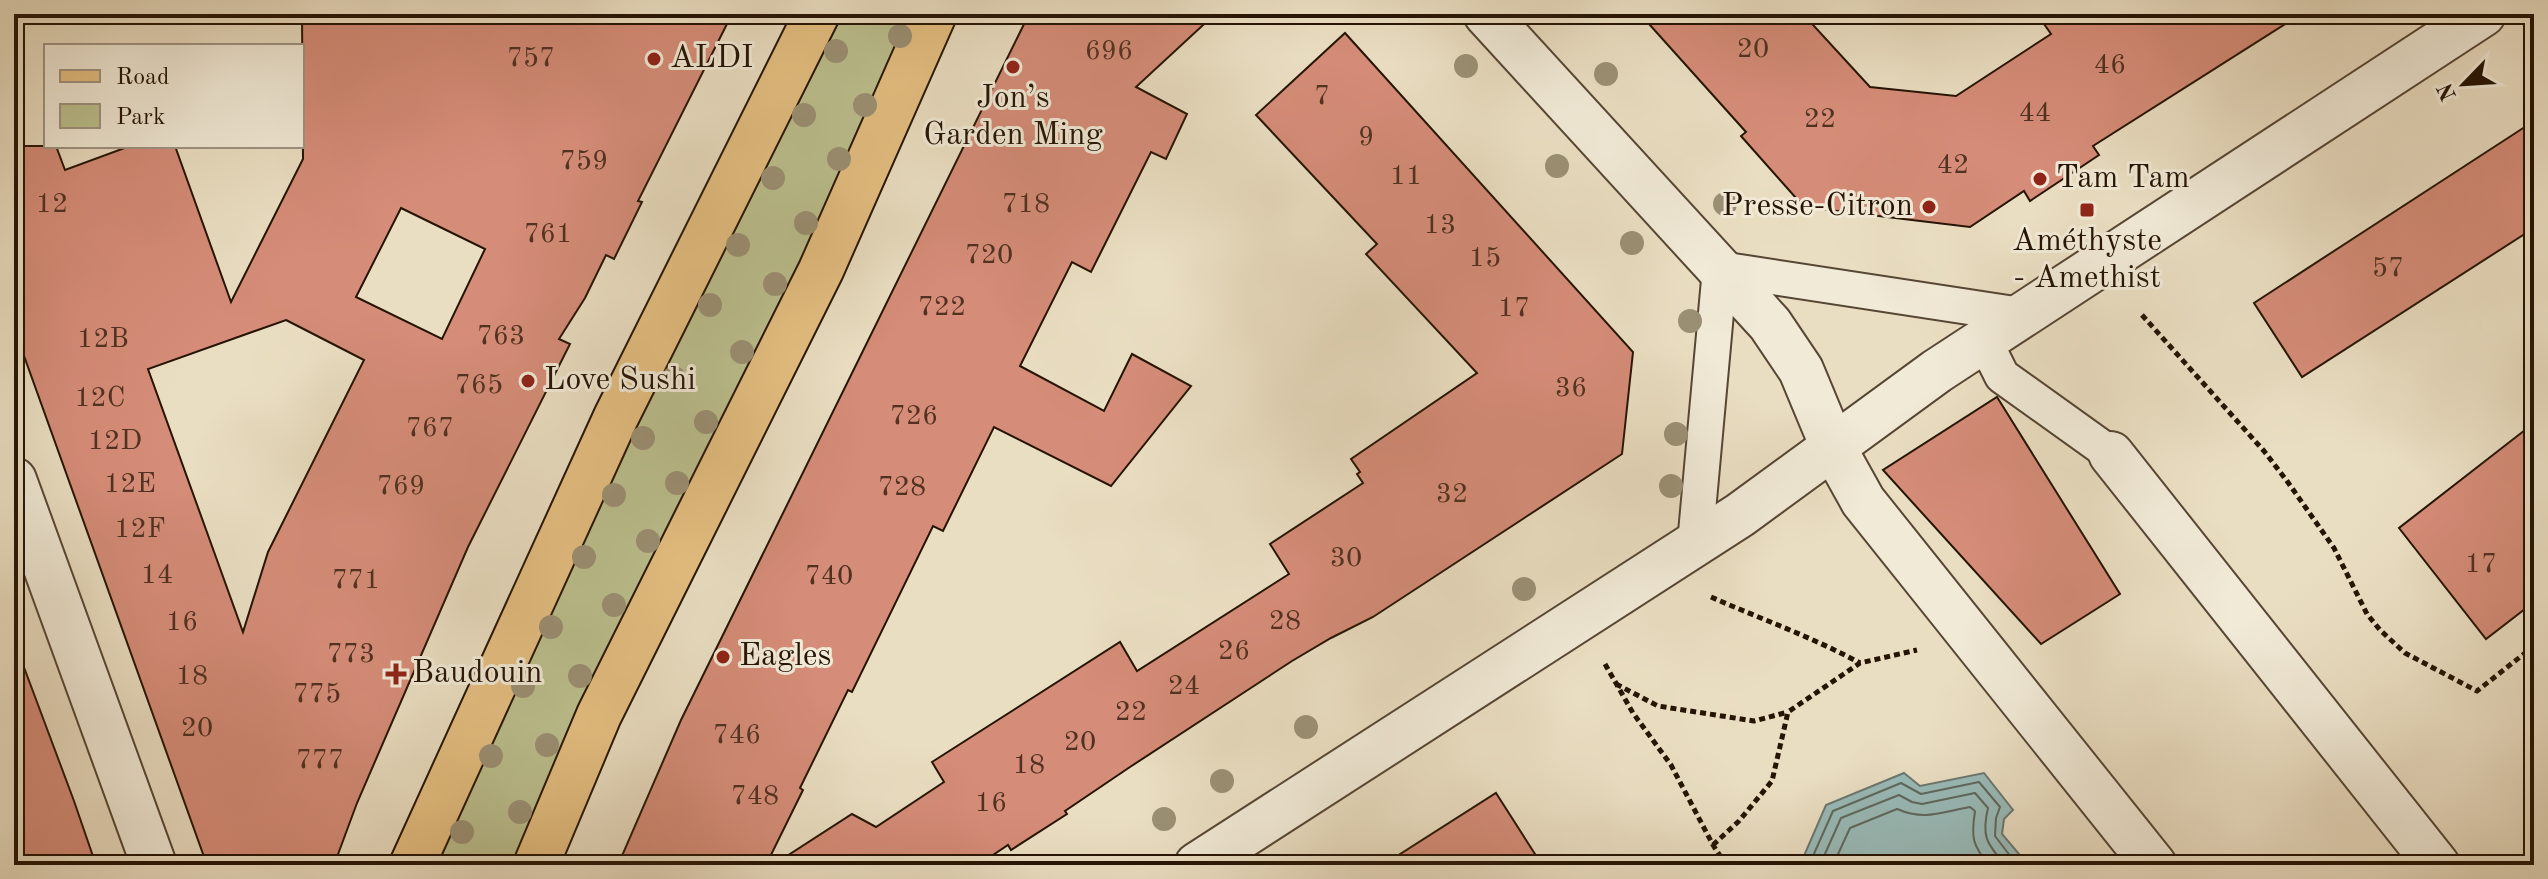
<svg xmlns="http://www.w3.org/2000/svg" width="2548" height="879" viewBox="0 0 2548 879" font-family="'Old Standard TT',serif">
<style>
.green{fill:#bcc08f;stroke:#706a4a;stroke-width:2}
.water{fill:#99bbb9;stroke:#6b7871;stroke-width:2}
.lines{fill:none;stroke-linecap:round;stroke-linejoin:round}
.shore{stroke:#5f685e;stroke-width:2}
.building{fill:#d58c78;stroke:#251404;stroke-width:2;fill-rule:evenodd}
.lane-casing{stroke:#564634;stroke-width:38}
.street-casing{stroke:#564634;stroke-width:48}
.primary-casing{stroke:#251404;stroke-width:48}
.path{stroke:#251404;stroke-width:5;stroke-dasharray:6 4;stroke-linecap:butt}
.lane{stroke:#f1ead7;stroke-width:34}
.street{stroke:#f1ead7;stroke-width:44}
.primary{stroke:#e5bf81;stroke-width:44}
.tree{fill:#9b9074}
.poi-dot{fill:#8f2418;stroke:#f1ead7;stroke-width:3}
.labels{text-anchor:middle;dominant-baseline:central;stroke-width:6;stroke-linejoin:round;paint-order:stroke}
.number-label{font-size:28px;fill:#513221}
.poi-label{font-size:32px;fill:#251404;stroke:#f1ead7;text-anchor:start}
</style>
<rect width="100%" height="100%" fill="#eadec2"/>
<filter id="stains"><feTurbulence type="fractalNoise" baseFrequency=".0025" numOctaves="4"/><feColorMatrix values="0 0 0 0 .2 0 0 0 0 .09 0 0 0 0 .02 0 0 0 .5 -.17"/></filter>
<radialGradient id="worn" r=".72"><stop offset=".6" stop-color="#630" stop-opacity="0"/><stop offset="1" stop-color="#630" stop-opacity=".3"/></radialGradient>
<path class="green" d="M 840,14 L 923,14 L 518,865 L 434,865 L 487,733 L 716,260 Z"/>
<path class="water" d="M 1904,773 L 1920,786 L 1984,773 L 2013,810 L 2004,819 L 2002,834 L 2025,861 L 2025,865 L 1800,865 L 1826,805 Z"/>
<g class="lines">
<g class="shore">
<path d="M 1809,865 L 1833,811 L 1901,783 L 1921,794 L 1979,782 L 2000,807 L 1996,818 L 1995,836 L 2017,865"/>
<path d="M 1820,865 L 1841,818 L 1899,795 L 1912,802 L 1922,804 L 1975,793 L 1988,808 C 1981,837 1987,843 2005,865"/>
<path d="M 1833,865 L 1850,828 L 1897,809 C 1925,821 1941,812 1970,807 L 1975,811 C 1971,837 1972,845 1989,865"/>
</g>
</g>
<g class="building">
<path d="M 302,14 L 732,14 L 638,201 L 642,202 L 614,259 L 606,255 L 585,298 L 559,339 L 570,344 L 468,547 L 357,803 L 334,865 L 207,865 L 14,328 L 14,146 L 56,146 L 65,170 L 130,146 L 175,146 L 231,302 L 303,159 ZM 401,208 L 485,249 L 442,339 L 356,297 ZM 286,320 L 364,360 L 268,552 L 243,632 L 148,369 Z"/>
<path d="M 1029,14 L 1215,14 L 1136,87 L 1187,114 L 1166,159 L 1151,152 L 1091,272 L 1072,262 L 1020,366 L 1104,411 L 1132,354 L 1191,386 L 1111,486 L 994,427 L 943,531 L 933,526 L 852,692 L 848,690 L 800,788 L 803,790 L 766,865 L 618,865 L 681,720 Z"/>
<path d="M 1640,14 L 1803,14 L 1870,87 L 1956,96 L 2051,34 L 2037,14 L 2301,14 L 2093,146 L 2099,155 L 2030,201 L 2024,191 L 1970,227 L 1804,207 L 1741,136 L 1746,132 Z"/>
<path d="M 1345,33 L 1633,352 L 1622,454 L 1373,617 L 1331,638 L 1292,661 L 1130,767 L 1065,811 L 1067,814 L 1011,850 L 1008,845 L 978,865 L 773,865 L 852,814 L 876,827 L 944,782 L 932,762 L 1120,642 L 1137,671 L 1289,574 L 1270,544 L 1363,483 L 1357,474 L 1360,472 L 1351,459 L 1477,373 L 1366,254 L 1377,244 L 1256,115 Z"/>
<path d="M 2534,121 L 2534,228 L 2302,377 L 2254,303 Z"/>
<path d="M 1997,397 L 2120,594 L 2041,644 L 1883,470 Z"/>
<path d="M 2534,423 L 2534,602 L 2486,639 L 2399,528 Z"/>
<path d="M 19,654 L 74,801 L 96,865 L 14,865 L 14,655 Z"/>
<path d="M 1496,793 L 1542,865 L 1383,865 Z"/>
</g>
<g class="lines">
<g class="lane-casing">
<g id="lane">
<path d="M 1984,340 L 2002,376 L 2111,454"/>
<path d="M 1695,544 L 1720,269 L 2021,315"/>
</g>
</g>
<g class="street-casing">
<g id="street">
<path d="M 1486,14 L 1770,324 L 1801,370 L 1833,447 L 1863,501 L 2154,865"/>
<path d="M 2111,454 L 2437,865"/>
<path d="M 14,480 L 154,865"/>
<path d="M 1197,865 L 1740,515 L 1937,371 L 2483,14"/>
</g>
</g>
<g class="primary-casing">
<g id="primary">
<path d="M 412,865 L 616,417 L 817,14"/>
<path d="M 536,865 L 599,715 L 821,270 L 934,14"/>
</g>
</g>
<g class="path">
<path d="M 2142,315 L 2264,451 L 2287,481 L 2334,548 L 2367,614 L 2380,630 L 2405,653 L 2477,691 L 2534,646"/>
<path d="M 1711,597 C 1761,619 1812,637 1860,663"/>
<path d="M 1605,664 L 1633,713 L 1671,765 L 1713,845 L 1726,865"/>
<path d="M 1616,684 L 1658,706 L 1754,721 L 1788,712"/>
<path d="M 1713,845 L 1739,821 L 1772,781 L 1788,712 L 1860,663 L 1917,650"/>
</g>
<use href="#lane" class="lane"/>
<use href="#street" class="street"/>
<use href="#primary" class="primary"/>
</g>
<g class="tree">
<circle cx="900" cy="36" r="12"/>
<circle cx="836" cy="51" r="12"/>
<circle cx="1466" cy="66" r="12"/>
<circle cx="1606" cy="74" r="12"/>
<circle cx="865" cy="105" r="12"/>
<circle cx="804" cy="115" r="12"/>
<circle cx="839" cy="159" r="12"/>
<circle cx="1557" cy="166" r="12"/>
<circle cx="773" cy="178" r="12"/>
<circle cx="1725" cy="204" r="12"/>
<circle cx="806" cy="223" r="12"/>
<circle cx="1632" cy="243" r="12"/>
<circle cx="738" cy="245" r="12"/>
<circle cx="775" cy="284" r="12"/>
<circle cx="710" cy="305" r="12"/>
<circle cx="1690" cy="321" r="12"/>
<circle cx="742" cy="352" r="12"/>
<circle cx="674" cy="378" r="12"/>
<circle cx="706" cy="422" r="12"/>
<circle cx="1676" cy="434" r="12"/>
<circle cx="643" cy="438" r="12"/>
<circle cx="677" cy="483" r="12"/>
<circle cx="1671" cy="486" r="12"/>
<circle cx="614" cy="495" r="12"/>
<circle cx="648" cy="541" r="12"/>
<circle cx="584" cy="557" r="12"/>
<circle cx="1524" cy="589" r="12"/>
<circle cx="614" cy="605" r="12"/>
<circle cx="551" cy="627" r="12"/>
<circle cx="580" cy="676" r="12"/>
<circle cx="523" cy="686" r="12"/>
<circle cx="1306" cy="727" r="12"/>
<circle cx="547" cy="745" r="12"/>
<circle cx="491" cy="756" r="12"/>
<circle cx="1222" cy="781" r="12"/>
<circle cx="520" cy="812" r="12"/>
<circle cx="1164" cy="819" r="12"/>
<circle cx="462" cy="832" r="12"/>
</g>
<g class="poi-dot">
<circle cx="654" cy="59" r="8"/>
<circle cx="1013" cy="67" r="8"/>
<circle cx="2040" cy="179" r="8"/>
<circle cx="1929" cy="207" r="8"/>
<rect x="2079" y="202" width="16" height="16" rx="4"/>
<circle cx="528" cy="381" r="8"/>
<circle cx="723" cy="657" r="8"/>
<path d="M392 662h8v8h8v8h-8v8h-8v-8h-8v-8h8z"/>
</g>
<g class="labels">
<g class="number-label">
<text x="1753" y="50">20</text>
<text x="1109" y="52">696</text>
<text x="531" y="59">757</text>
<text x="2110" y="66">46</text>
<text x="1322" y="97">7</text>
<text x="2035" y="114">44</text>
<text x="1820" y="120">22</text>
<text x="1366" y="138">9</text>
<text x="584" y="162">759</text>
<text x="1953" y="166">42</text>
<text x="1406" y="177">11</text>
<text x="52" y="205">12</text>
<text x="1026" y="205">718</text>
<text x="1440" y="226">13</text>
<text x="548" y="235">761</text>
<text x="989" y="256">720</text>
<text x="1485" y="259">15</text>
<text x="2388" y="269">57</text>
<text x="942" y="308">722</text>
<text x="1514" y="309">17</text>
<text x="501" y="337">763</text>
<text x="103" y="340">12B</text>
<text x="479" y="386">765</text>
<text x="1571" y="389">36</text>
<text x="100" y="399">12C</text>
<text x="914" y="417">726</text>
<text x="430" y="429">767</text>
<text x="115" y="442">12D</text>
<text x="130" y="485">12E</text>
<text x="401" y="487">769</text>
<text x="902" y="488">728</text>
<text x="1452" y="495">32</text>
<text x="140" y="530">12F</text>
<text x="1346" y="559">30</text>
<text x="2481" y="565">17</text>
<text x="157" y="576">14</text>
<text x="829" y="577">740</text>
<text x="356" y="581">771</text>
<text x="1285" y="622">28</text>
<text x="182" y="623">16</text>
<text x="1234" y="652">26</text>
<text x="351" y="655">773</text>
<text x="192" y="677">18</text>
<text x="1184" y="687">24</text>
<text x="317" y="695">775</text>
<text x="1131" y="713">22</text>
<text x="197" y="729">20</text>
<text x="737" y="736">746</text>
<text x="1080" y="743">20</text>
<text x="320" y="761">777</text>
<text x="1029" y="766">18</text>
<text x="755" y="797">748</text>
<text x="991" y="804">16</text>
</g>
<g class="poi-label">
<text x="670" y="59">ALDI</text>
<text x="1013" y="99" text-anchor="middle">Jon’s<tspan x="1013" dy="37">Garden Ming</tspan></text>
<text x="2056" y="179">Tam Tam</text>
<text x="1913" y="207" text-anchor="end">Presse-Citron</text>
<text x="2087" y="242" text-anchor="middle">Améthyste<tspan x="2087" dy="37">- Amethist</tspan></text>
<text x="544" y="381">Love Sushi</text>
<text x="739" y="657">Eagles</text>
<text x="412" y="674">Baudouin</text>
</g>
</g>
<rect width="2548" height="879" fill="none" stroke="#eadec2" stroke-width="48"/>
<rect x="16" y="16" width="2516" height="847" fill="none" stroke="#251404" stroke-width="4"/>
<rect x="24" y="24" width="2500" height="831" fill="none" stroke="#251404" stroke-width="2"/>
<rect x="44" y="44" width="260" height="104" fill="#f1ead7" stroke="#9f9483" stroke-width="2"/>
<rect x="60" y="70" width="40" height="12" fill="#e5bf81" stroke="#9f9483" stroke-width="2"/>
<text x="116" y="84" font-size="24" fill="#251404">Road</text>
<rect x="60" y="104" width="40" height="24" fill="#bcc08f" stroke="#9f9483" stroke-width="2"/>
<text x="116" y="124" font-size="24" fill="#251404">Park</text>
<g transform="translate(2464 84) rotate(245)" stroke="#f1ead7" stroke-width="6" paint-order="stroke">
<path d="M0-6L14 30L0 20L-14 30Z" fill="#251404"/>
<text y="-12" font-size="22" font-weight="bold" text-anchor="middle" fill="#251404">N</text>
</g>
<rect width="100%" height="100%" filter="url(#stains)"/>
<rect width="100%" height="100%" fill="url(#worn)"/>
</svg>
